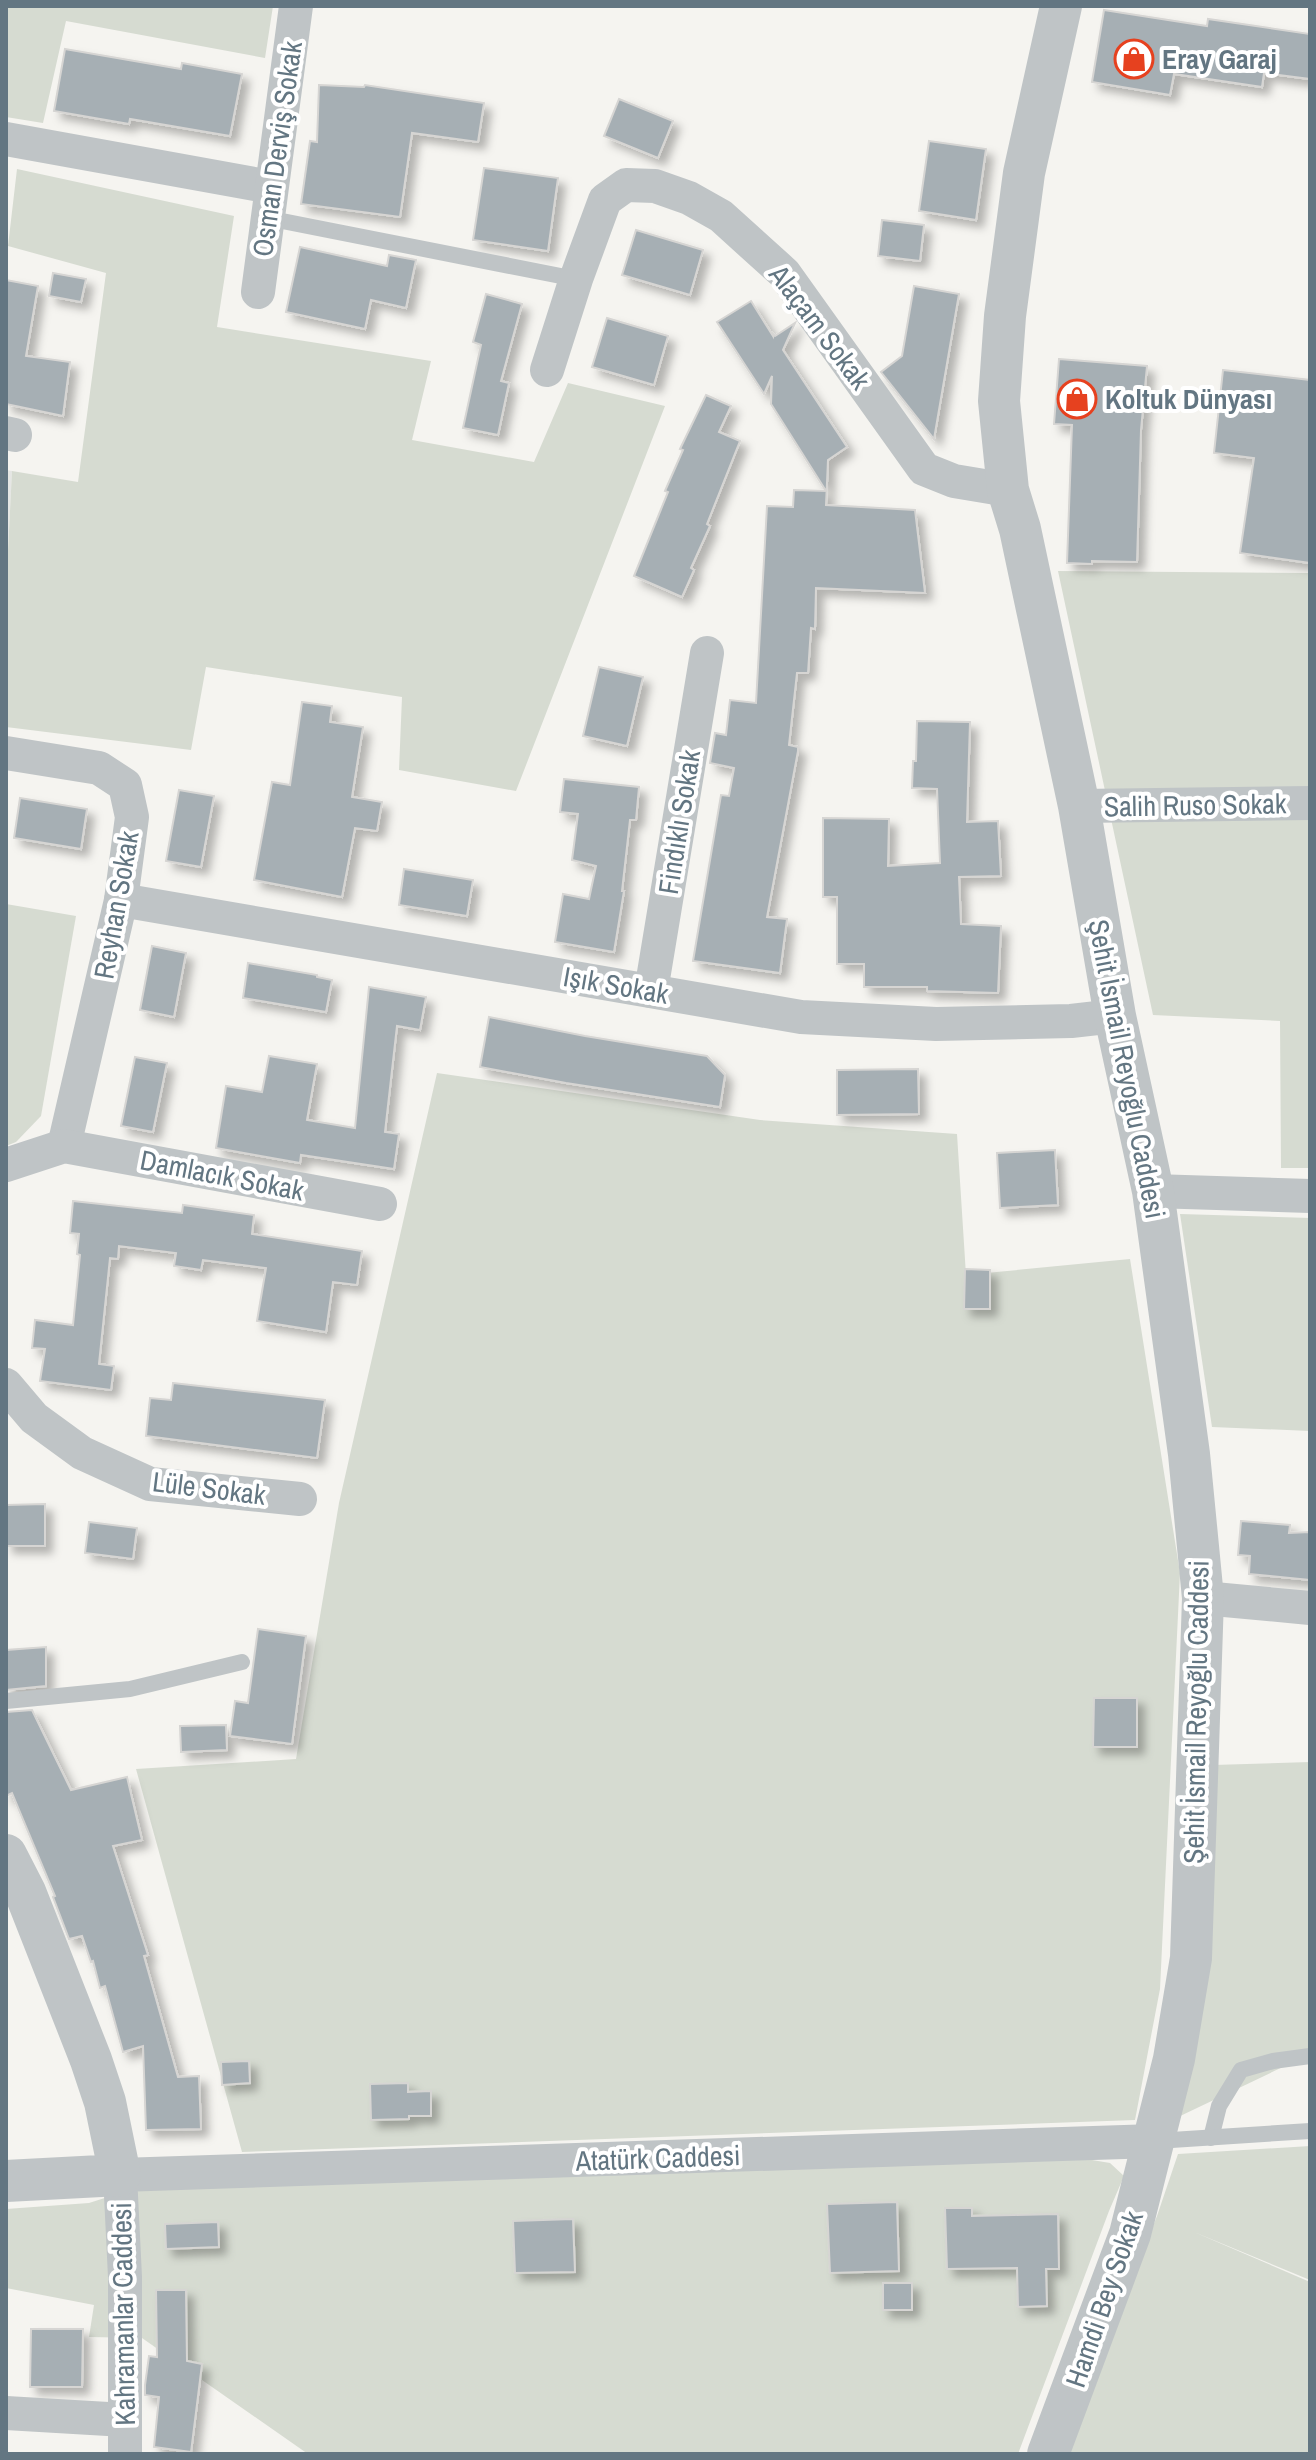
<svg xmlns="http://www.w3.org/2000/svg" width="1316" height="2460" viewBox="0 0 1316 2460" font-family="'Archivo Narrow',sans-serif">
<style>
.built{fill:#e5e6e4}
.green{fill:#d6dbd1}
.building{fill:#a6afb4;stroke:#d6d5d3;stroke-width:2;filter:url(#shadow)}
.lines{fill:none;stroke-linecap:round;stroke-linejoin:round}
.service{stroke:#bfc4c6;stroke-width:16}
.minor{stroke:#bfc4c6;stroke-width:34}
.tertiary{stroke:#bfc4c6;stroke-width:42}
.labels{text-anchor:middle;dominant-baseline:central;stroke-width:8;stroke-linejoin:round;paint-order:stroke}
.poi-label{font-size:28px;font-weight:bold;fill:#637682;stroke:#fff;text-anchor:start}
.street-label{font-size:28px;fill:#637682;stroke:#fff}
</style>
<defs>
<filter id="shadow"><feDropShadow dx="7" dy="7" stdDeviation="4" flood-color="#0004"/></filter>
</defs>
<rect width="100%" height="100%" fill="#f5f4f0"/>
<path class="built" d="M 6,470 L 12,471 L 6,590 Z"/>
<g class="green">
<path d="M 6,6 L 273,6 L 265,58 L 66,21 L 43,123 L 6,117 Z"/>
<path d="M 17,169 L 234,216 L 217,327 L 431,361 L 412,440 L 534,462 L 568,383 L 665,406 L 516,791 L 399,770 L 402,697 L 206,667 L 191,750 L 6,727 L 6,590 L 12,471 L 78,482 L 106,273 L 8,246 Z"/>
<path d="M 1058,571 L 1310,573 L 1310,1168 L 1281,1168 L 1280,1021 L 1153,1015 Z"/>
<path d="M 6,904 L 76,916 L 41,1116 L 16,1142 L 6,1146 Z"/>
<path d="M 437,1073 L 760,1120 L 957,1134 L 966,1275 L 1130,1259 L 1180,1573 L 1160,1989 L 1135,2120 L 242,2152 L 136,1769 L 296,1759 L 339,1503 Z"/>
<path d="M 1180,1214 L 1310,1218 L 1310,1431 L 1212,1427 Z"/>
<path d="M 1310,1762 L 1310,2054 L 1176,2118 L 1213,1765 Z"/>
<path d="M 1310,2146 L 1310,2280 L 1194,2232 L 1310,2282 L 1310,2454 L 1062,2454 L 1157,2216 L 1178,2154 Z"/>
<path d="M 1080,2158 L 1110,2163 L 1124,2176 L 1109,2211 L 1018,2454 L 308,2454 L 142,2338 L 89,2337 L 94,2305 L 6,2288 L 6,2209 L 89,2203 L 136,2188 Z"/>
</g>
<g class="building">
<path d="M 1104,10 L 1207,26 L 1208,19 L 1310,34 L 1310,79 L 1264,73 L 1262,87 L 1174,74 L 1170,95 L 1092,82 Z"/>
<path d="M 65,49 L 181,69 L 182,63 L 242,74 L 230,136 L 130,119 L 129,124 L 54,111 Z"/>
<path d="M 319,85 L 364,87 L 365,85 L 484,103 L 478,142 L 412,133 L 400,217 L 301,204 L 310,141 L 317,142 Z"/>
<path d="M 619,99 L 673,121 L 658,158 L 604,136 Z"/>
<path d="M 929,141 L 986,149 L 976,220 L 919,211 Z"/>
<path d="M 484,168 L 558,178 L 548,251 L 473,240 Z"/>
<path d="M 882,220 L 924,225 L 920,261 L 878,256 Z"/>
<path d="M 636,230 L 703,250 L 690,295 L 622,275 Z"/>
<path d="M 300,247 L 387,266 L 389,255 L 416,260 L 406,308 L 371,300 L 365,329 L 286,312 Z"/>
<path d="M 53,273 L 86,279 L 81,302 L 49,296 Z"/>
<path d="M 6,280 L 38,286 L 26,356 L 70,362 L 63,416 L 6,404 Z"/>
<path d="M 914,286 L 959,294 L 934,439 L 881,372 L 902,356 Z"/>
<path d="M 486,294 L 522,304 L 501,381 L 509,383 L 498,435 L 463,428 L 481,345 L 473,342 Z"/>
<path d="M 751,301 L 773,336 L 773,334 L 775,336 L 795,323 L 783,350 L 847,447 L 828,460 L 826,505 L 915,510 L 925,593 L 816,588 L 815,629 L 811,628 L 808,673 L 797,673 L 789,745 L 798,747 L 798,751 L 767,917 L 787,919 L 780,973 L 693,961 L 721,795 L 729,796 L 734,768 L 710,763 L 715,733 L 726,735 L 730,700 L 756,703 L 767,506 L 793,507 L 794,490 L 826,491 L 771,404 L 772,376 L 764,394 L 717,322 Z"/>
<path d="M 607,318 L 668,336 L 654,385 L 592,367 Z"/>
<path d="M 1059,359 L 1147,366 L 1141,430 L 1137,562 L 1092,561 L 1092,564 L 1067,563 L 1072,425 L 1054,424 Z"/>
<path d="M 1223,370 L 1310,380 L 1310,563 L 1240,553 L 1254,458 L 1214,453 Z"/>
<path d="M 706,395 L 731,406 L 719,432 L 740,441 L 707,524 L 710,526 L 691,568 L 694,570 L 682,597 L 634,576 L 668,492 L 665,491 L 683,450 L 680,449 Z"/>
<path d="M 599,667 L 643,677 L 627,746 L 583,736 Z"/>
<path d="M 302,702 L 332,706 L 330,722 L 363,727 L 352,797 L 382,802 L 377,831 L 355,828 L 342,897 L 254,880 L 272,782 L 290,785 Z"/>
<path d="M 917,721 L 970,722 L 967,822 L 998,821 L 1001,876 L 959,877 L 961,924 L 1001,926 L 998,993 L 927,991 L 927,987 L 864,987 L 864,964 L 837,964 L 837,897 L 823,897 L 823,818 L 889,819 L 888,866 L 940,863 L 937,789 L 912,788 L 913,761 L 916,761 Z"/>
<path d="M 564,779 L 639,787 L 636,820 L 630,820 L 622,891 L 624,891 L 614,952 L 555,942 L 563,894 L 589,899 L 596,866 L 572,860 L 578,814 L 560,812 Z"/>
<path d="M 179,790 L 214,796 L 201,867 L 166,861 Z"/>
<path d="M 20,798 L 87,809 L 81,849 L 14,838 Z"/>
<path d="M 404,869 L 473,880 L 467,916 L 399,905 Z"/>
<path d="M 152,946 L 186,953 L 174,1017 L 140,1010 Z"/>
<path d="M 248,963 L 317,975 L 317,977 L 332,980 L 326,1012 L 243,998 Z"/>
<path d="M 369,987 L 426,997 L 420,1030 L 397,1026 L 385,1132 L 399,1134 L 394,1169 L 301,1155 L 300,1163 L 216,1148 L 226,1086 L 262,1092 L 269,1056 L 317,1064 L 307,1120 L 355,1128 Z"/>
<path d="M 489,1017 L 585,1036 L 707,1056 L 725,1075 L 720,1107 L 566,1083 L 480,1067 Z"/>
<path d="M 135,1057 L 167,1063 L 153,1132 L 121,1126 Z"/>
<path d="M 918,1069 L 919,1114 L 837,1115 L 837,1070 Z"/>
<path d="M 1055,1150 L 1058,1205 L 1000,1208 L 997,1153 Z"/>
<path d="M 73,1201 L 182,1213 L 183,1205 L 254,1215 L 252,1234 L 362,1251 L 357,1285 L 333,1282 L 326,1332 L 257,1321 L 266,1268 L 203,1260 L 201,1270 L 174,1266 L 176,1253 L 119,1246 L 118,1259 L 110,1258 L 99,1364 L 114,1366 L 111,1390 L 40,1381 L 45,1349 L 32,1348 L 35,1320 L 73,1325 L 80,1255 L 77,1254 L 79,1234 L 70,1233 Z"/>
<path d="M 965,1269 L 990,1270 L 990,1309 L 964,1309 Z"/>
<path d="M 173,1383 L 325,1400 L 317,1458 L 146,1436 L 150,1398 L 171,1400 Z"/>
<path d="M 45,1504 L 45,1546 L 6,1546 L 6,1505 Z"/>
<path d="M 1241,1521 L 1290,1525 L 1289,1533 L 1310,1532 L 1310,1580 L 1249,1574 L 1250,1556 L 1238,1555 Z"/>
<path d="M 89,1522 L 137,1528 L 133,1559 L 85,1553 Z"/>
<path d="M 258,1629 L 306,1636 L 292,1744 L 230,1736 L 235,1701 L 248,1703 Z"/>
<path d="M 46,1647 L 46,1686 L 6,1690 L 6,1650 Z"/>
<path d="M 1094,1698 L 1137,1698 L 1137,1747 L 1093,1747 Z"/>
<path d="M 32,1710 L 71,1790 L 127,1777 L 142,1840 L 113,1846 L 148,1955 L 144,1956 L 178,2077 L 199,2076 L 201,2129 L 146,2130 L 143,2046 L 123,2052 L 105,1986 L 100,1988 L 93,1961 L 91,1962 L 82,1936 L 69,1939 L 53,1897 L 55,1896 L 12,1793 L 6,1796 L 6,1712 Z"/>
<path d="M 226,1725 L 227,1750 L 181,1752 L 180,1726 Z"/>
<path d="M 249,2061 L 250,2083 L 222,2085 L 221,2062 Z"/>
<path d="M 408,2083 L 408,2092 L 431,2091 L 431,2116 L 409,2116 L 409,2119 L 371,2120 L 370,2084 Z"/>
<path d="M 897,2202 L 899,2271 L 830,2273 L 827,2204 Z"/>
<path d="M 945,2208 L 972,2208 L 972,2216 L 1058,2214 L 1059,2269 L 1046,2269 L 1047,2306 L 1018,2307 L 1017,2268 L 947,2269 Z"/>
<path d="M 573,2219 L 575,2272 L 515,2273 L 513,2221 Z"/>
<path d="M 218,2222 L 219,2247 L 166,2249 L 165,2224 Z"/>
<rect x="883" y="2283" width="29" height="27"/>
<path d="M 156,2290 L 186,2290 L 187,2361 L 202,2364 L 191,2452 L 154,2447 L 159,2397 L 145,2395 L 145,2385 L 149,2356 L 157,2357 Z"/>
<path d="M 31,2329 L 83,2329 L 82,2387 L 30,2387 Z"/>
</g>
<g class="lines">
<g class="service">
<path d="M 267,218 L 576,279"/>
<path d="M 6,1701 L 130,1689 L 242,1662"/>
<path d="M 1211,2138 L 1219,2106 L 1241,2070 L 1273,2061 L 1310,2056"/>
<path d="M 1156,2141 L 1310,2131"/>
</g>
<g class="minor">
<path d="M 6,139 L 271,187"/>
<path d="M 258,292 L 296,6"/>
<path d="M 547,370 L 576,279 L 605,200 L 626,185 L 655,186 L 689,198 L 721,216 L 784,273 L 924,469 L 954,481 L 1008,490"/>
<path d="M 6,433 L 15,435"/>
<path d="M 6,753 L 99,768 L 125,785 L 132,817 L 121,900 L 64,1146"/>
<path d="M 1079,806 L 1310,803"/>
<path d="M 121,900 L 801,1017 L 936,1024 L 1071,1021 L 1115,1016"/>
<path d="M 651,991 L 707,653"/>
<path d="M 6,1165 L 64,1146 L 380,1204"/>
<path d="M 1153,1191 L 1310,1196"/>
<path d="M 6,1385 L 34,1418 L 82,1453 L 150,1484 L 300,1499"/>
<path d="M 1203,1598 L 1310,1608"/>
<path d="M 6,2413 L 125,2420"/>
<path d="M 125,2454 L 125,2277 L 120,2175 L 1155,2141"/>
</g>
<g class="tertiary">
<path d="M 6,1855 L 25,1892 L 91,2060 L 105,2102 L 120,2175 L 6,2181"/>
<path d="M 1048,2454 L 1130,2234 L 1174,2059 L 1191,1958 L 1203,1598 L 1189,1454 L 1153,1191 L 1115,1016 L 1079,806 L 1020,529 L 1008,490 L 999,401 L 1005,316 L 1024,173 L 1061,6"/>
</g>
</g>
<defs>
<g id="shop-ring" transform="scale(2)"><circle r="9.5" fill="#fff" stroke="#e6411f" stroke-width="1.5"/><path d="M-5-2.5h2.3a2.7 3.5 0 0 1 5.4 0H5L5.5 6h-11ZM-1.5-2.5h3a1.5 2.3 0 0 0-3 0Z" fill="#e6411f"/></g>
</defs>
<g fill-rule="evenodd">
<use href="#shop-ring" x="1134" y="59"/>
<use href="#shop-ring" x="1077" y="399"/>
</g>
<g class="labels">
<g class="poi-label">
<text x="1162" y="59">Eray Garaj</text>
<text x="1105" y="399">Koltuk Dünyası</text>
</g>
<g class="street-label">
<text transform="translate(277 149) rotate(-82)">Osman Derviş Sokak</text>
<text transform="translate(820 327) rotate(53)">Alaçam Sokak</text>
<text transform="translate(1195 805) rotate(-1)">Salih Ruso Sokak</text>
<text transform="translate(679 822) rotate(-81)">Findıklı Sokak</text>
<text transform="translate(116 905) rotate(-80)">Reyhan Sokak</text>
<text transform="translate(616 985) rotate(10)">Işık Sokak</text>
<text transform="translate(1127 1069) rotate(79)">Şehit İsmail Reyoğlu Caddesi</text>
<text transform="translate(222 1175) rotate(11)">Damlacık Sokak</text>
<text transform="translate(209 1488) rotate(7)">Lüle Sokak</text>
<text transform="translate(1196 1712) rotate(-89)">Şehit İsmail Reyoğlu Caddesi</text>
<text transform="translate(658 2158) rotate(-2)">Atatürk Caddesi</text>
<text transform="translate(1104 2299) rotate(-71)">Hamdi Bey Sokak</text>
<text transform="translate(123 2314) rotate(-91)">Kahramanlar Caddesi</text>
</g>
</g>
<rect width="1316" height="2460" fill="none" stroke="#637682" stroke-width="16"/>
</svg>
